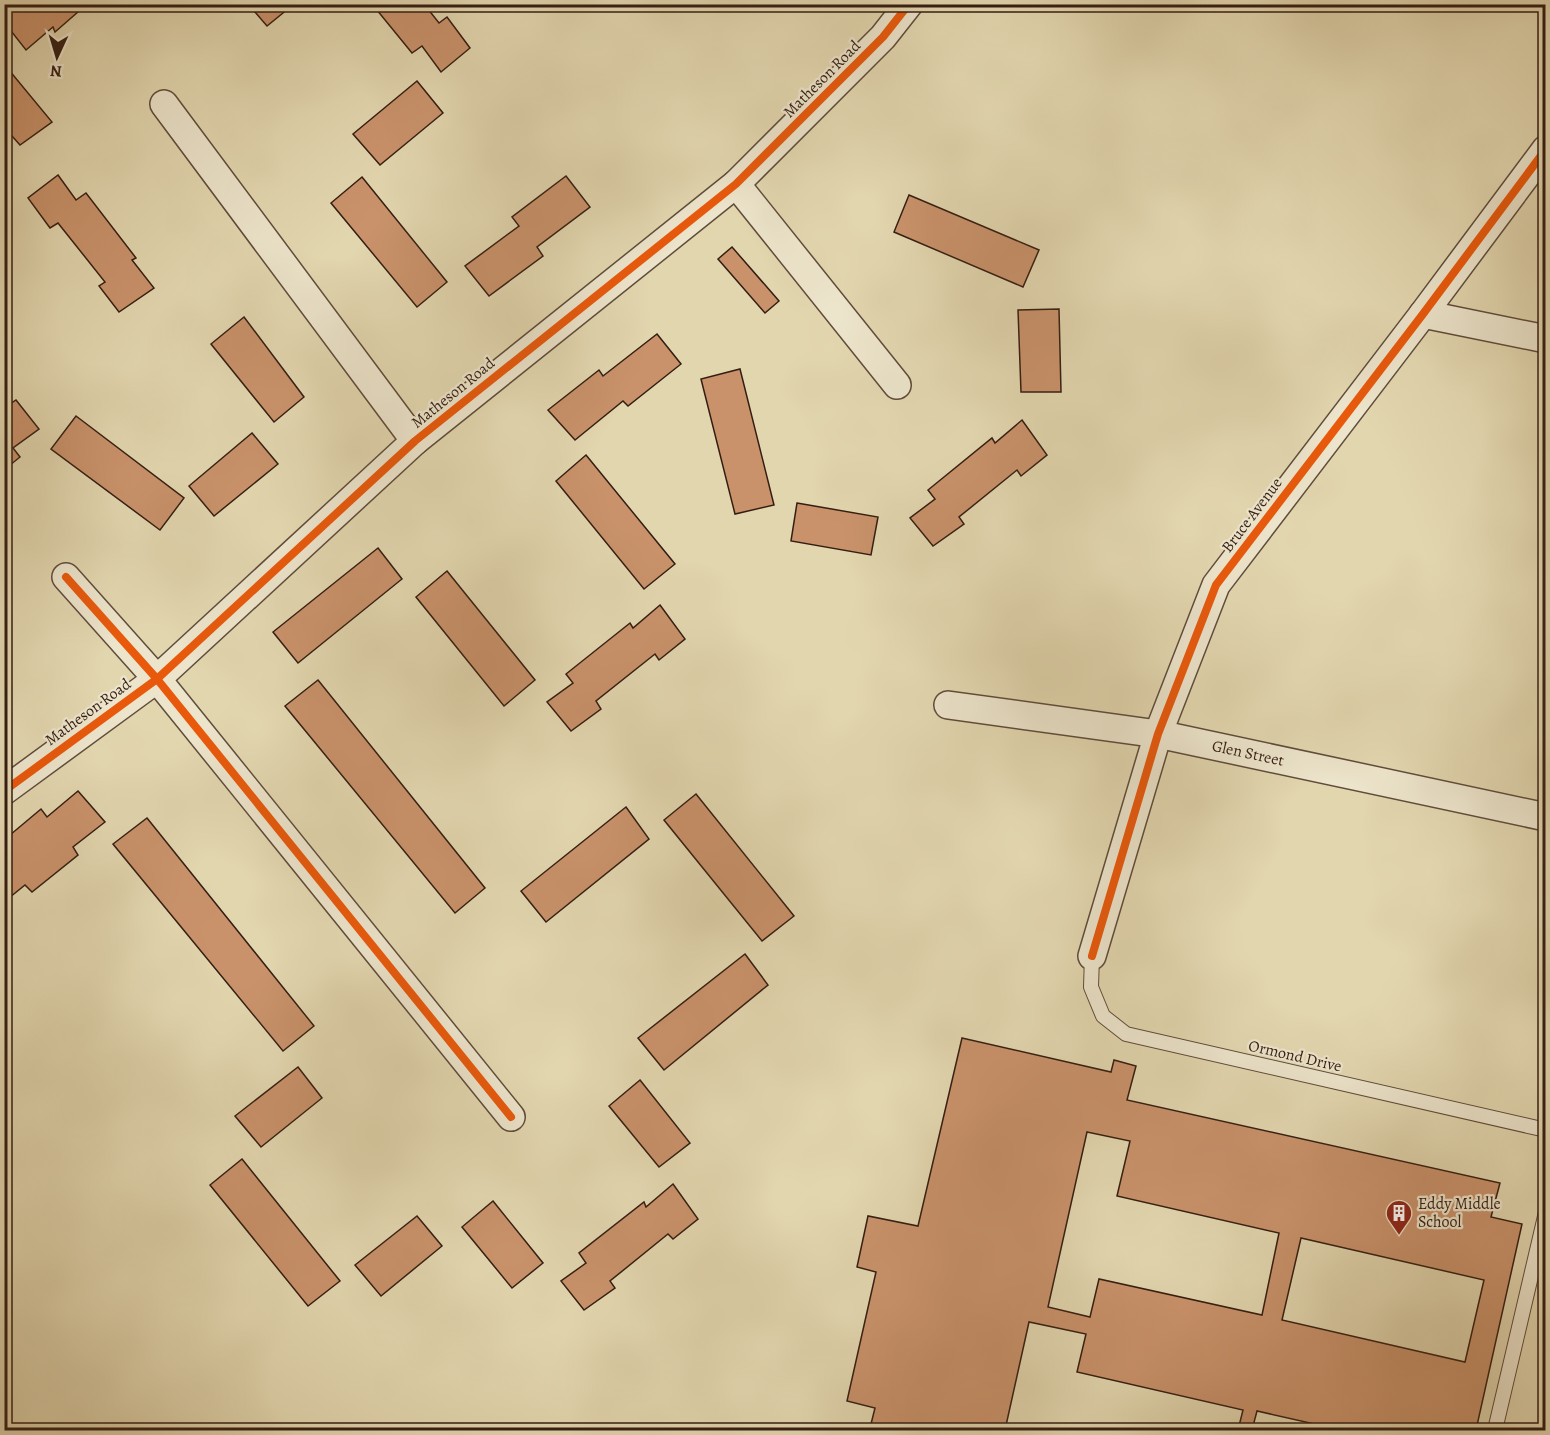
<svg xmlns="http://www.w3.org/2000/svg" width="1550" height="1435" viewBox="0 0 1550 1435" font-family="Alegreya,serif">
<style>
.building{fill:#c9926b;stroke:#341e13;stroke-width:1.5;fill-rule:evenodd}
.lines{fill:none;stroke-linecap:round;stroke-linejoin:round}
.service-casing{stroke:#604c3a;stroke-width:16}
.minor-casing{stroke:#604c3a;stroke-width:30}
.service{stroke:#ece4cb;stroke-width:14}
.minor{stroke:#ece4cb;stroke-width:27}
.cycleway-casing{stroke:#ece4cb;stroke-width:11}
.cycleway{stroke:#e8590c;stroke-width:8}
.labels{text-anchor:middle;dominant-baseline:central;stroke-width:4.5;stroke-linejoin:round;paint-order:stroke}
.street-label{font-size:16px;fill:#341e13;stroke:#ece4cb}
.poi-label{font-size:16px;fill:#341e13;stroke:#ece4cb;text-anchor:start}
</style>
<rect width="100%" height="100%" fill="#e2d6af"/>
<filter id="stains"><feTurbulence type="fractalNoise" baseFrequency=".00333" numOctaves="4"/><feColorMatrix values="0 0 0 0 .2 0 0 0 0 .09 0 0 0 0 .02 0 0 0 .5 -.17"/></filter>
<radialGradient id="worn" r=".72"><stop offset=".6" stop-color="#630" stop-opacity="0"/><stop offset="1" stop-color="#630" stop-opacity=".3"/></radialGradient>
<g class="building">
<path d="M 14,4 L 87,4 L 55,32 L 53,27 L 26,50 L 4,22 L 4,13 Z"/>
<path d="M 248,4 L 294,4 L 267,26 Z"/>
<path d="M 372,4 L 424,4 L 439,23 L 447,17 L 470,48 L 441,72 L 422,46 L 412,53 Z"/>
<path d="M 4,64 L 52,122 L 20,145 L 4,127 Z"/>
<path d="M 417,81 L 443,113 L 380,165 L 353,134 Z"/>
<path d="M 58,175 L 76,200 L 86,193 L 136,258 L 132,260 L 154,288 L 119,312 L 99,286 L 105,282 L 58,223 L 50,228 L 28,198 Z"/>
<path d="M 566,176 L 590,207 L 537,247 L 543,256 L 489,296 L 465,266 L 519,226 L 512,217 Z"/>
<path d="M 362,177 L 447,282 L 417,307 L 331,203 Z"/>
<path d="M 909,195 L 1039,250 L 1023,287 L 894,232 Z"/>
<path d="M 732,247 L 779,301 L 765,313 L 718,259 Z"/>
<path d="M 1059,309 L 1061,392 L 1021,392 L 1018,310 Z"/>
<path d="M 244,317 L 304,397 L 274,422 L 211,344 Z"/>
<path d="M 657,334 L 681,364 L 628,406 L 623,401 L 575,440 L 548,410 L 599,370 L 603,376 Z"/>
<path d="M 740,369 L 774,505 L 735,514 L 701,379 Z"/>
<path d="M 16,400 L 39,429 L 13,448 L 20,457 L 4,470 L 4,408 Z"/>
<path d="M 76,416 L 184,498 L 160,530 L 51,449 Z"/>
<path d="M 1022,420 L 1047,455 L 1021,476 L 1017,470 L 959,517 L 964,524 L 933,546 L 910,518 L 935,499 L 928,490 L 992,438 L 995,443 Z"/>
<path d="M 252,433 L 278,464 L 214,516 L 189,486 Z"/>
<path d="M 586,455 L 675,564 L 644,589 L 556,481 Z"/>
<path d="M 797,503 L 878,517 L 871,555 L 791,541 Z"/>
<path d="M 378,548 L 402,579 L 298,663 L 273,632 Z"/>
<path d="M 447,571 L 535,680 L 504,706 L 416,597 Z"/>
<path d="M 660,605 L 685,639 L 659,660 L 655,654 L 596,701 L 601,709 L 571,731 L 547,702 L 573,683 L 566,674 L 630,623 L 633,628 Z"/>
<path d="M 318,680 L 485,888 L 455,913 L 285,706 Z"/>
<path d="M 78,791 L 105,822 L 73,847 L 78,855 L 32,892 L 25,885 L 4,902 L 4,840 L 41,809 L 47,817 Z"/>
<path d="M 696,794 L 794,916 L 762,941 L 664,820 Z"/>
<path d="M 626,807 L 649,839 L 546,922 L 521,891 Z"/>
<path d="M 147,818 L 314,1026 L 283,1051 L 113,844 Z"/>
<path d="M 745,954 L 768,985 L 664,1070 L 638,1038 Z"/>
<path d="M 962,1038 L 1111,1072 L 1114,1060 L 1136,1066 L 1127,1100 L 1500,1183 L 1491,1217 L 1522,1224 L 1476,1430 L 1341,1430 L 1257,1411 L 1252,1430 L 1238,1430 L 1243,1410 L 1077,1372 L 1086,1334 L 1029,1322 L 1005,1430 L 977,1430 L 969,1429 L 969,1430 L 898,1430 L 871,1424 L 875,1408 L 847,1401 L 876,1272 L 857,1267 L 868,1216 L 918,1226 ZM 1087,1132 L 1130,1141 L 1117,1196 L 1279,1233 L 1262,1315 L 1099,1279 L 1090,1317 L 1048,1307 ZM 1301,1238 L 1484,1280 L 1465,1362 L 1282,1320 Z"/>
<path d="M 298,1067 L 322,1098 L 261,1147 L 235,1116 Z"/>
<path d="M 640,1080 L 690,1143 L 659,1167 L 609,1106 Z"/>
<path d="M 242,1159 L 340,1281 L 308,1306 L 210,1185 Z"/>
<path d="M 673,1184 L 698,1219 L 673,1239 L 668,1234 L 610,1281 L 615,1288 L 584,1310 L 561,1281 L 586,1263 L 579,1253 L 644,1202 L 646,1207 Z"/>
<path d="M 493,1201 L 543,1263 L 512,1288 L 462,1227 Z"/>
<path d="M 417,1216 L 442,1246 L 381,1296 L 355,1265 Z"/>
</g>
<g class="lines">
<g class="service-casing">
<g id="service">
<path d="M 1092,956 L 1091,987 L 1103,1016 L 1126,1034 L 1546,1130"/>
<path d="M 1495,1430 L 1546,1212"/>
</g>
</g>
<g class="minor-casing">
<g id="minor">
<path d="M 164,104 L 415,441"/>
<path d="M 736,184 L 897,385"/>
<path d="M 1423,314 L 1546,339"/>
<path d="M 66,577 L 157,679 L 511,1117"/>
<path id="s1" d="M 948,705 L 1158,734 L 1546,817"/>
<path d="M 4,791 L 157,679 L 415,441 L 736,184 L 883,37 L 909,4"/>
<path d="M 1092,956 L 1158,734 L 1216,585 L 1423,314 L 1546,149"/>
</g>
</g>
<use href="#service" class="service"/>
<use href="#minor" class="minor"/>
<g class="cycleway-casing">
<g id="cycleway">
<path d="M 66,577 L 157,679 L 511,1117"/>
<path d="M 4,791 L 157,679 L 415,441 L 736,184 L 883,37 L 909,4"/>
<path d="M 1092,956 L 1158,734 L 1216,585 L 1423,314 L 1546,149"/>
</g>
</g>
<use href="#cycleway" class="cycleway"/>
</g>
<defs>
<g id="building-pin" transform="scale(1.35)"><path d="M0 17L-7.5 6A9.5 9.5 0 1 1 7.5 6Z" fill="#8f2418" stroke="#ece4cb"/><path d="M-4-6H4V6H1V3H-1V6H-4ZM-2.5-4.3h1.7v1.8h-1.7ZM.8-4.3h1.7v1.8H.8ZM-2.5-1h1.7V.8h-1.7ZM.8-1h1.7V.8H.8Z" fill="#fff"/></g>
</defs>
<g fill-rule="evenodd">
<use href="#building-pin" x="1399" y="1213"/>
</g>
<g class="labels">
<g class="street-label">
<text transform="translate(822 79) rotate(-45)">Matheson Road</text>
<text transform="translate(453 393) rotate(-39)">Matheson Road</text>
<text transform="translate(1252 515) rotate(-53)">Bruce Avenue</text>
<text transform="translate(88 712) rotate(-36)">Matheson Road</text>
<text stroke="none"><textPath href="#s1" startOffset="304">Glen Street</textPath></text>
<text transform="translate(1295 1056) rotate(13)">Ormond Drive</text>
</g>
<g class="poi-label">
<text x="1418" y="1204">Eddy Middle<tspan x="1418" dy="18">School</tspan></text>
</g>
</g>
<rect width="1550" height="1435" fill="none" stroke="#e2d6af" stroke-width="24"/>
<rect x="6" y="6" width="1538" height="1423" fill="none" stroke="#341e13" stroke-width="3"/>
<rect x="12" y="12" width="1526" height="1411" fill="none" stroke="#341e13" stroke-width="1.5"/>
<g transform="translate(57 57) rotate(184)" stroke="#ece4cb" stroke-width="4.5" paint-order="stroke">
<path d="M0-4.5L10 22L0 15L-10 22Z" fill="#341e13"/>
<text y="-9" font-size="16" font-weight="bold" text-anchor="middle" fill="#341e13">N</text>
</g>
<rect width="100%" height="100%" filter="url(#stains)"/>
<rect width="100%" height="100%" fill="url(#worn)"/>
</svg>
